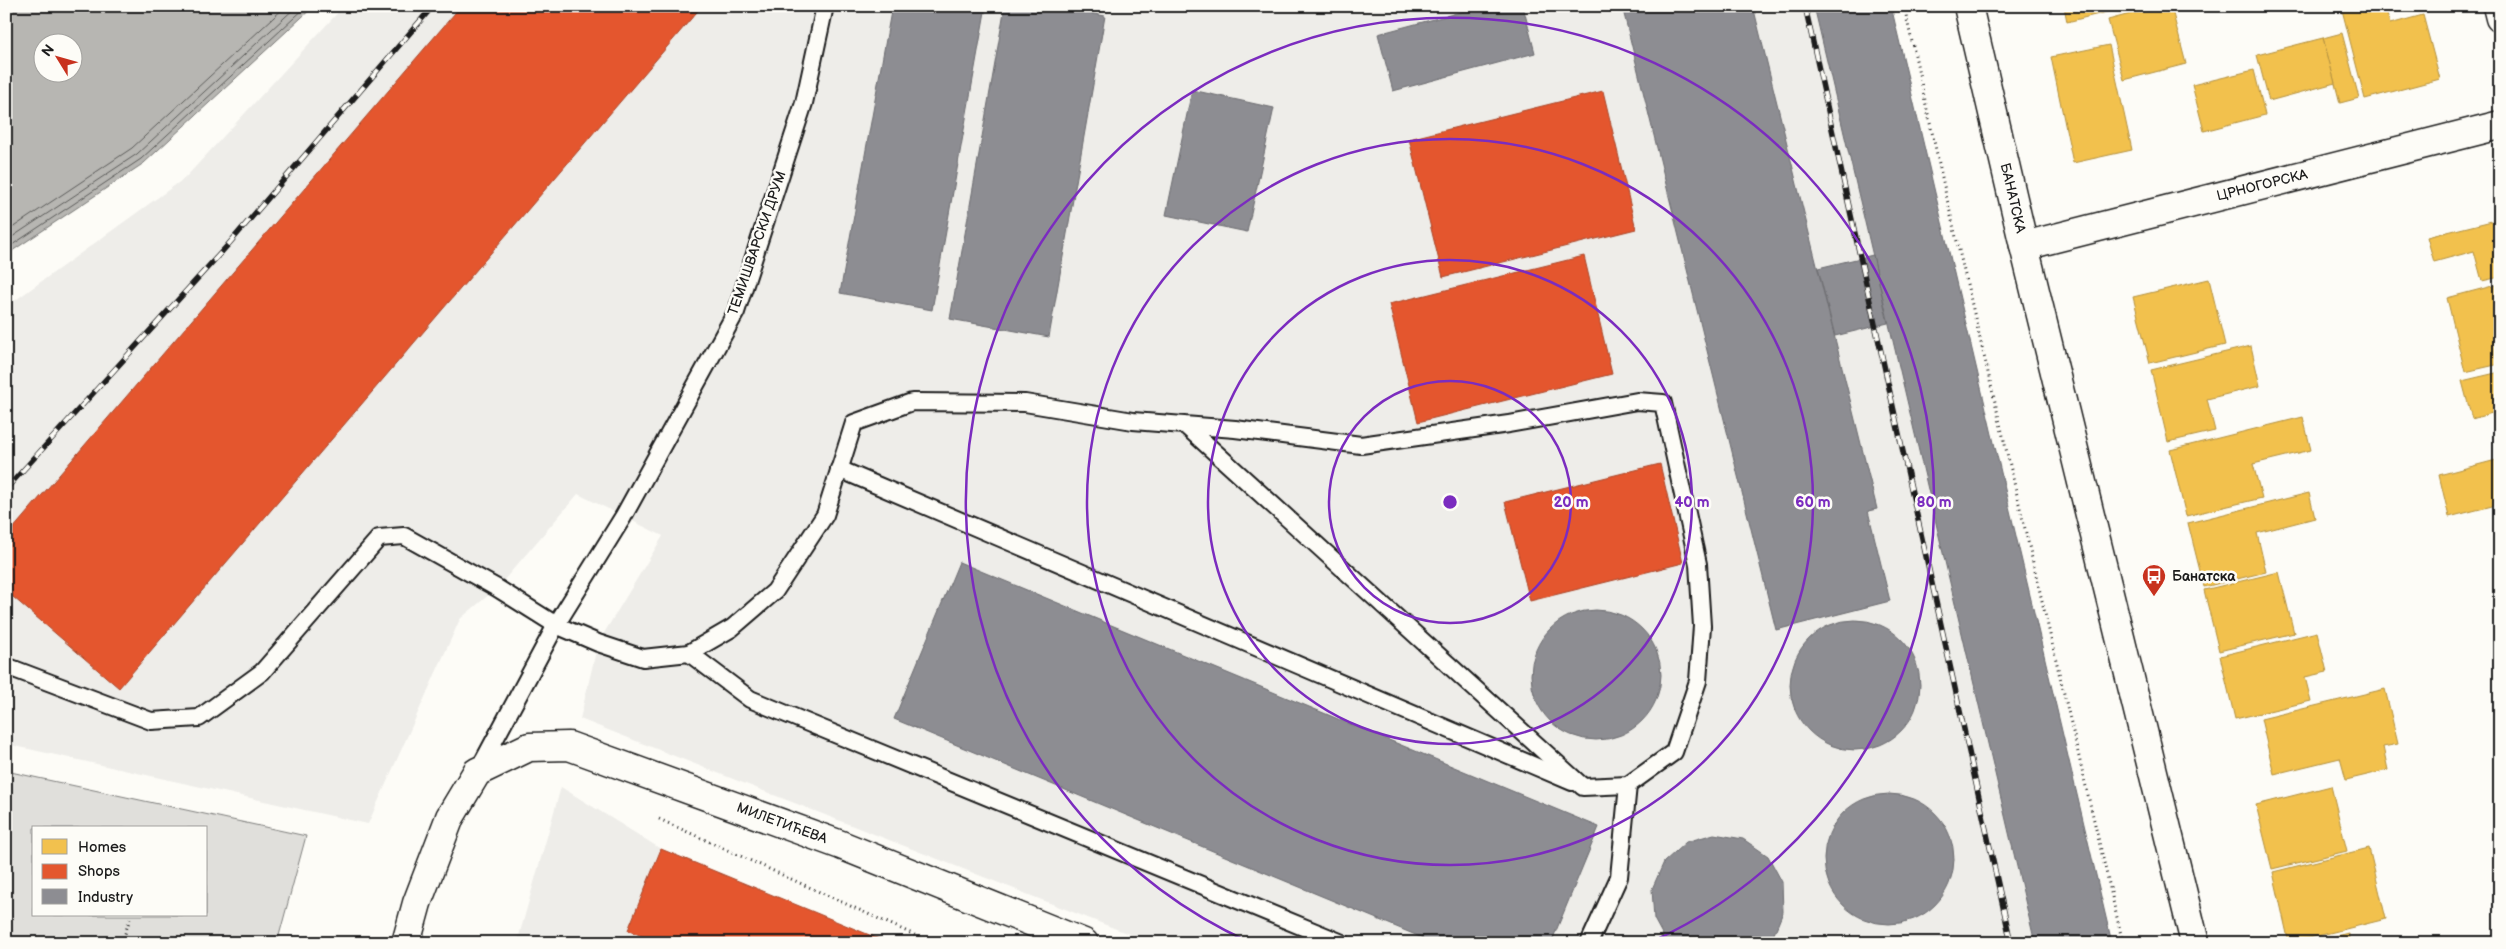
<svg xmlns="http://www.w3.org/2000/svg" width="2506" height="949" viewBox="0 0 2506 949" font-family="'Balsamiq Sans',sans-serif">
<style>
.built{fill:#eeede9}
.green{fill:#e0dfdb;stroke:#7e7e7c;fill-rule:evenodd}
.water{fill:#b7b6b2;stroke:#797876;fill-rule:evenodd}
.homes{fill:#f2c14e;stroke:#b2903f}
.shops{fill:#e4572e;stroke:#a84529}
.industry{fill:#8d8d92;stroke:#6b6b6f}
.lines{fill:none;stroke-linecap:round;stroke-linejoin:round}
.shore{stroke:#5a5a58;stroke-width:1}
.service-casing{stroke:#1c1c1c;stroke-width:20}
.minor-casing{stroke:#1c1c1c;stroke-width:31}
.secondary-casing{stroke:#1c1c1c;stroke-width:31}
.path{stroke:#1c1c1c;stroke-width:3;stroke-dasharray:1 4;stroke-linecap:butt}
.service{stroke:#fdfcf7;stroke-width:16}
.minor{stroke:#fdfcf7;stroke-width:28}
.secondary{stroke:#fdfcf7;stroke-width:28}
.rail-casing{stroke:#1c1c1c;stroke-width:5.5}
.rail{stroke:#fdfcf7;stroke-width:4;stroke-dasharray:11;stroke-linecap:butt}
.ring{fill:none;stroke:#7b2cbf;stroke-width:2.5}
.labels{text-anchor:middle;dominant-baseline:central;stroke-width:5;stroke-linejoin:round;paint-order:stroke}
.street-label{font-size:14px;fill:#1c1c1c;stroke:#fdfcf7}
.poi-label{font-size:14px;font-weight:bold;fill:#1c1c1c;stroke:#fdfcf7;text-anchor:start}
.centre{fill:#7b2cbf;stroke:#fdfcf7;stroke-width:2.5}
.ring-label{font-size:15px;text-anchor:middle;font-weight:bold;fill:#7b2cbf;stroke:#fdfcf7;stroke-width:5;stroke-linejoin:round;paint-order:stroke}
</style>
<rect width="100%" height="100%" fill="#fdfcf7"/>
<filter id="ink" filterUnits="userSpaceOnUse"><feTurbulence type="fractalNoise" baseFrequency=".02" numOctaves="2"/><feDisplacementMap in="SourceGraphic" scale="10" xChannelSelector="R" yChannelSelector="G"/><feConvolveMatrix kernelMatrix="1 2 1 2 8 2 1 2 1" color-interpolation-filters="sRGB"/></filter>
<g filter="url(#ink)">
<g class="built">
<path d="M 344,6 L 1891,6 L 2112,943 L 1152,943 L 580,719 L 598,643 L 663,536 L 578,494 L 497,588 L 460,619 L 368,824 L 6,744 L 6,307 L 185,178 Z"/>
<path d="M 561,787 L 661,849 L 889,943 L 517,943 Z"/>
</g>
<path class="green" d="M 6,771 L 306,836 L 277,943 L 6,943 ZM 34,828 L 206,828 L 206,915 L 34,915 Z"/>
<path class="water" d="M 6,6 L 314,6 L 144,163 L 6,255 ZM 42,42 L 72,42 L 72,72 L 42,72 Z"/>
<g class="homes">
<path d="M 2064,6 L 2131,6 L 2067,22 Z"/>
<path d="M 2160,6 L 2171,6 L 2186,64 L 2124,80 L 2108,20 Z"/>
<path d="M 2341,6 L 2385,6 L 2390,24 L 2423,15 L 2440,79 L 2365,99 Z"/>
<path d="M 2342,33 L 2359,98 L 2340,103 L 2323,38 Z"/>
<path d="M 2323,38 L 2335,83 L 2269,101 L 2257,55 Z"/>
<path d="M 2109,45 L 2132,150 L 2073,163 L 2051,57 Z"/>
<path d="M 2254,70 L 2265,115 L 2204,131 L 2192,85 Z"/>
<path d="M 2500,219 L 2500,277 L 2482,281 L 2474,251 L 2434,262 L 2427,237 Z"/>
<path d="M 2209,279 L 2225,345 L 2150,363 L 2133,297 Z"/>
<path d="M 2500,284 L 2500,364 L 2465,372 L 2447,298 Z"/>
<path d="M 2251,346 L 2260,386 L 2207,399 L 2215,431 L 2168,442 L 2151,370 Z"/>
<path d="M 2500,372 L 2500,436 L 2498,437 L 2492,413 L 2472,419 L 2462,381 Z"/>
<path d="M 2303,417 L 2311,450 L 2253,464 L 2262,498 L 2186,516 L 2170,450 Z"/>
<path d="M 2500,459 L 2500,504 L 2449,517 L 2439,475 Z"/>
<path d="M 2309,493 L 2315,518 L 2257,533 L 2266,572 L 2204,587 L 2188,523 Z"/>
<path d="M 2279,572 L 2294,633 L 2219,651 L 2204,590 Z"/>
<path d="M 2317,632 L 2327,672 L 2305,677 L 2311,701 L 2235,719 L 2220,656 Z"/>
<path d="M 2385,689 L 2398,744 L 2383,747 L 2388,770 L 2346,780 L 2340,758 L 2274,774 L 2261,719 Z"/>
<path d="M 2331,786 L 2347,851 L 2272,869 L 2256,805 Z"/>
<path d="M 2369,848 L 2386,919 L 2289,943 L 2273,872 Z"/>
<path d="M 2348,933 L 2350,943 L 2309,943 Z"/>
</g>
<g class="shops">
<path d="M 461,6 L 702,6 L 119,688 L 6,591 L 6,537 Z"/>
<path d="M 1603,91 L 1636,229 L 1443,277 L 1409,139 Z"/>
<path d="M 1584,256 L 1612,374 L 1418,422 L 1389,304 Z"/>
<path d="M 1660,464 L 1683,563 L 1530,601 L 1505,502 Z"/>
<path d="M 661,849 L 889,943 L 658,943 L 628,930 Z"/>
</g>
<g class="industry">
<path d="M 892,6 L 986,6 L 932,310 L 840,293 Z"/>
<path d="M 1005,6 L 1049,6 L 1105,16 L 1049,337 L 950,319 Z"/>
<path d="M 1483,6 L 1523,6 L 1535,53 L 1393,91 L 1378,34 Z"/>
<path d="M 1622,6 L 1753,6 L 1877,509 L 1868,511 L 1890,601 L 1776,630 Z"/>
<path d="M 1814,6 L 1891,6 L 2112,943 L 2035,943 Z"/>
<path d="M 1192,90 L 1274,108 L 1247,232 L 1166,215 Z"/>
<path d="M 1873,255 L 1888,323 L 1835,336 L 1818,268 Z"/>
<path d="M 959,562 L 1599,827 L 1551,943 L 1435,943 L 894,719 Z"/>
<circle cx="1596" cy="675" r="65"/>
<circle cx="1855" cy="685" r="65"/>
<circle cx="1889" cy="859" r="65"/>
<path d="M 1714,834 L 1743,839 L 1768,856 L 1782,882 L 1783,912 L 1772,939 L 1768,943 L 1667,943 L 1654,919 L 1652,889 L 1664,862 L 1686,842 Z"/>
</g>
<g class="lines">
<g class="shore">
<path d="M 6,232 L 132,148 L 286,6"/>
<path d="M 6,241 L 137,154 L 297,6"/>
<path d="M 6,249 L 141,159 L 307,6"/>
</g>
<g class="service-casing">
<g id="service">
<path d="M 839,469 L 1572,782"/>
<path d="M 689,653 L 750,699 L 1342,943"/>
<path d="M 6,666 L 151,721 L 199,718 L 262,672 L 379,538 L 404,536 L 497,588 L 556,625 L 598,643 L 643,658 L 689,653 L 732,628 L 775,591 L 825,515 L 854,423 L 912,402 L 1025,403 L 1133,421 L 1235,429 L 1361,445 L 1509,424 L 1637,401 L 1663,403 L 1698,564 L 1702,626 L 1698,681 L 1674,752 L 1628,785 L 1583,787 L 1185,425"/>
<path d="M 478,771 L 556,625 L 623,517 L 736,312 L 804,103 L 825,6"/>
<path d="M 1589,943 L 1619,877 L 1628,785"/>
</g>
</g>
<g class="minor-casing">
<g id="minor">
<path d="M 2497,6 L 2500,18"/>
<path d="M 2024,246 L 2500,125"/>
</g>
</g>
<g class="secondary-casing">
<g id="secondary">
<path d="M 1968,6 L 2024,246 L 2195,943"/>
<path d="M 406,943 L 417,903 L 450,817 L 477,772 L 529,747 L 569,746 L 841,845 L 1084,943"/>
</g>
</g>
<g class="path">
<path d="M 1904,6 L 1946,195 L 2123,943"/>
<path d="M 659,819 L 932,943"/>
<path d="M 122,943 L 131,915"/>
</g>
<use href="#service" class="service"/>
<use href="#minor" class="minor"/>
<use href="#secondary" class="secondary"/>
<g class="rail-casing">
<g id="rail">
<path d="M 1805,6 L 2011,943"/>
<path d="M 6,489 L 227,246 L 433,6"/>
</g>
</g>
<use href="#rail" class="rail"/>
</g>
</g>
<g class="ring">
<circle cx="1450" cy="502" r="121"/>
<circle cx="1450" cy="502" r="242"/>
<circle cx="1450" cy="502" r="363"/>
<path d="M1249 942A484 484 0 1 1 1651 942"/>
</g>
<defs>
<g id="bus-pin" transform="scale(1.25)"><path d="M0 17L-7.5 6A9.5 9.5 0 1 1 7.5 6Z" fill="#c8321e" stroke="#fdfcf7"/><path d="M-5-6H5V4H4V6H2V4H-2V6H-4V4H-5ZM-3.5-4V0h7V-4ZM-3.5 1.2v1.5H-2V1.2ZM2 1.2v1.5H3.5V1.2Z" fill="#fff"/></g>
</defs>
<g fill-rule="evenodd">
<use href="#bus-pin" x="2154" y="576"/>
</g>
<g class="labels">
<g class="street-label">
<text transform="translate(2262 185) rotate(-14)">ЦРНОГОРСКА</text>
<text transform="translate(2013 198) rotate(77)">БАНАТСКА</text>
<text transform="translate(757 243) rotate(-71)">ТЕМИШВАРСКИ ДРУМ</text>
<text transform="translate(782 823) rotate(20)">МИЛЕТИЋЕВА</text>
</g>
<g class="poi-label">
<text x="2172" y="576">Банатска</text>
</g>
</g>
<circle cx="1450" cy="502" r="8" class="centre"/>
<g class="ring-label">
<text x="1571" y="507">20 m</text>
<text x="1692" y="507">40 m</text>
<text x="1813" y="507">60 m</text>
<text x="1934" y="507">80 m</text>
</g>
<rect width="2506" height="949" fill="none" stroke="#fdfcf7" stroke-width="25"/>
<rect x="12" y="12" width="2481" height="924" fill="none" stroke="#1c1c1c" stroke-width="2" filter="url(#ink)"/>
<rect x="32" y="826" width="175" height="90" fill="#fdfcf7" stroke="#a3a29f"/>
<rect x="42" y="839" width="25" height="15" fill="#f2c14e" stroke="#a3a29f"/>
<text x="78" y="852" font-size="15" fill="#1c1c1c">Homes</text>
<rect x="42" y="864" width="25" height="15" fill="#e4572e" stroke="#a3a29f"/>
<text x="78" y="876" font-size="15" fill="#1c1c1c">Shops</text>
<rect x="42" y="889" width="25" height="15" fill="#8d8d92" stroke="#a3a29f"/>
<text x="78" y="902" font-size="15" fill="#1c1c1c">Industry</text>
<g transform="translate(58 58) rotate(307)"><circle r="24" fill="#fdfcf7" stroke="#a3a29f"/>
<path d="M0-4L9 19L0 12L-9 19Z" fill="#c8321e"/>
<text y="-8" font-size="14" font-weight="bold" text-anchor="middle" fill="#1c1c1c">N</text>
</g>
</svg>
